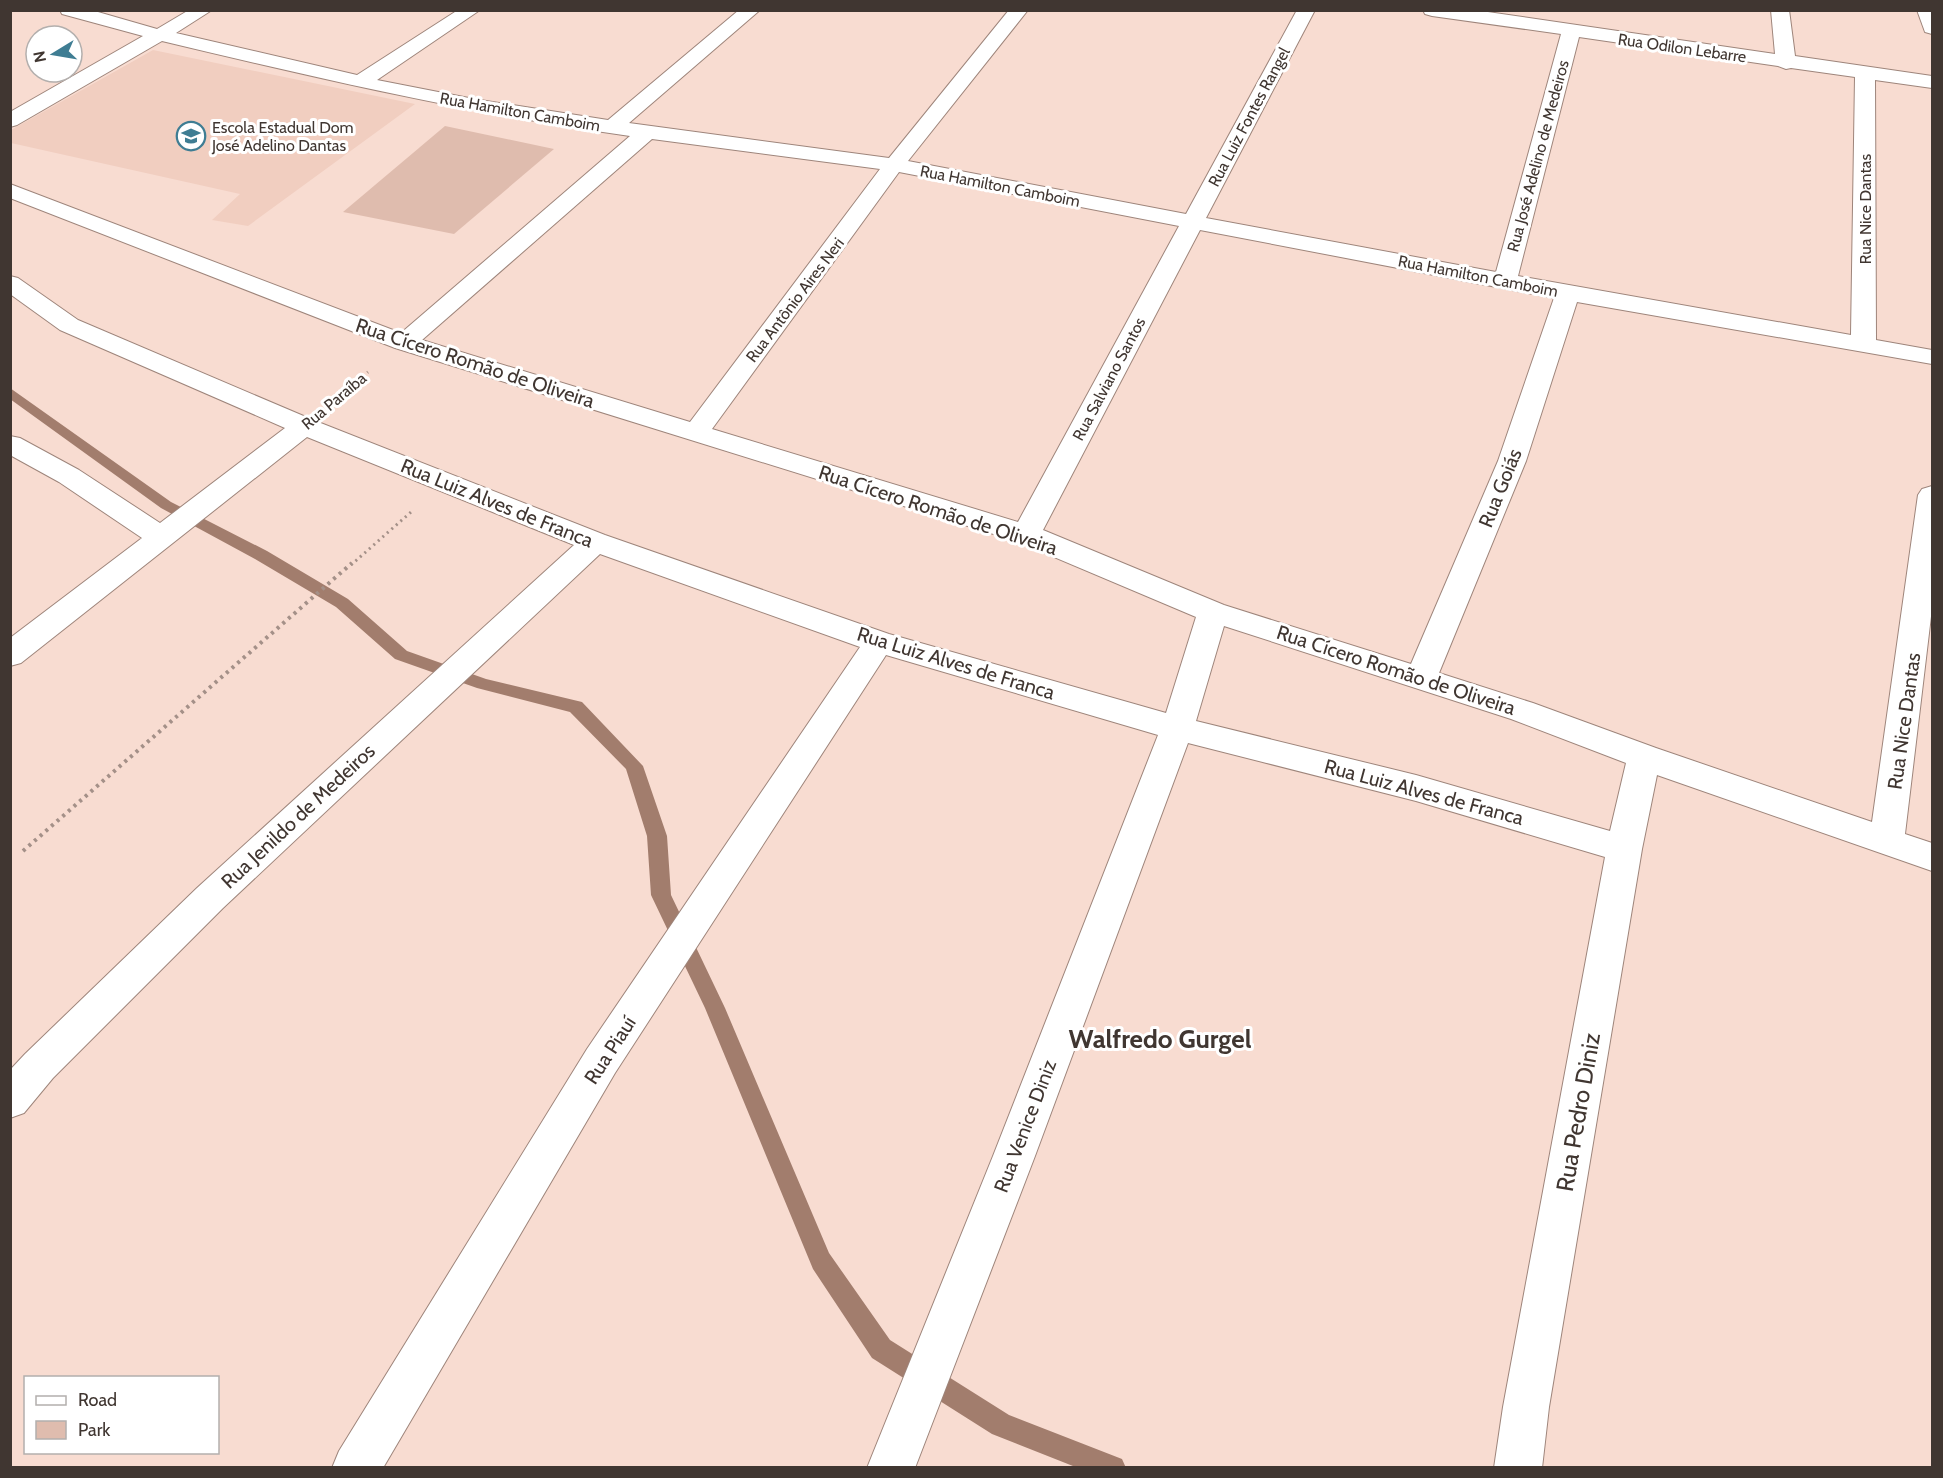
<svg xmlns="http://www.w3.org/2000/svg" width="1943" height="1478" viewBox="0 0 1943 1478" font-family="Cabin,sans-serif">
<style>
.built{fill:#f1cec0}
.green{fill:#dfbcae}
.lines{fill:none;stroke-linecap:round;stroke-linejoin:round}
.stream{fill:#a27d6d;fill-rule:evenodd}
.minor-casing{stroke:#9e857b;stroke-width:2}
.path-far1{stroke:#a49088;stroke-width:3;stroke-dasharray:2 4;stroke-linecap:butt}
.path{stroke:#a49088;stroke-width:4;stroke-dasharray:3 4.5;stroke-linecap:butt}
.minor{fill:#fff;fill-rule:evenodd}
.labels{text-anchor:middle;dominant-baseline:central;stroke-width:6;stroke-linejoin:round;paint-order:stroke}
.far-street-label{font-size:16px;fill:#403631;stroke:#fff}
.far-poi-label{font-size:16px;fill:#403631;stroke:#fff;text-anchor:start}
.street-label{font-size:20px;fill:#403631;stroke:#fff}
.near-street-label{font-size:24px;fill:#403631;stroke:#fff}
.district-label{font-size:26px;font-weight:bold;fill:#403631;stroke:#fff}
</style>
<rect width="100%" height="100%" fill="#f8dcd1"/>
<path class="built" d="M 153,50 L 415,104 L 248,226 L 212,220 L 240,194 L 11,143 L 11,130 Z"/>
<path class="green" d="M 445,126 L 554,149 L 454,234 L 343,212 Z"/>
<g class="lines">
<path class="stream" d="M 10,388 L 171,502 L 267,551 L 348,599 L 407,651 L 486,679 L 582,702 L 643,766 L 667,836 L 671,895 L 725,1008 L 829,1253 L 890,1340 L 1009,1415 L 1122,1459 L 1126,1468 L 1078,1468 L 992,1434 L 872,1358 L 813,1269 L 705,1008 L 651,895 L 647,836 L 626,769 L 570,712 L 477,688 L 395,659 L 336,607 L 255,559 L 161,508 L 10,399 Z"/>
<g class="minor-casing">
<g id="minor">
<path d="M 60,10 L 91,10 L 157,29 L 189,10 L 212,10 L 176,33 L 357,75 L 458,10 L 480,10 L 377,80 L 474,99 L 608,120 L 739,10 L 760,10 L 629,123 L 889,158 L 1009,10 L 1028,10 L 908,161 L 1186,214 L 1297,10 L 1315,10 L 1206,218 L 1496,272 L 1561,34 L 1432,16 L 1425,14 L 1423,10 L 1474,10 L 1775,54 L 1771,10 L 1789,10 L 1795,56 L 1932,76 L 1932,88 L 1875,80 L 1876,340 L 1932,350 L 1932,364 L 1577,302 L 1526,461 L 1439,673 L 1533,703 L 1656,748 L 1872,822 L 1918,495 L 1922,489 L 1932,486 L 1932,608 L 1905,834 L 1932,843 L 1932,871 L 1657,775 L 1642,849 L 1549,1407 L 1542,1468 L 1494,1468 L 1503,1407 L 1605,857 L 1416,801 L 1188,743 L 1035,1156 L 915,1468 L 867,1468 L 993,1156 L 1158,735 L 886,655 L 615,1073 L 383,1468 L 332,1468 L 339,1451 L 587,1049 L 860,647 L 600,554 L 223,908 L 53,1078 L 24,1113 L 10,1118 L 10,1070 L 25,1054 L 197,888 L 574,545 L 307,437 L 21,663 L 10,666 L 10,638 L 142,538 L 59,482 L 10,455 L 10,436 L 20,438 L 79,470 L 160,523 L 285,428 L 60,330 L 10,294 L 10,276 L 18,278 L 78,320 L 313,420 L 605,535 L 889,634 L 1166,713 L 1196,617 L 1016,541 L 395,348 L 10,198 L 10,184 L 401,333 L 630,136 C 472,114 317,78 162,41 L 17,125 L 10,127 L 10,112 L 143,36 L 62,14 ZM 1579,37 L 1778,66 L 1786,69 L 1791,68 L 1855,77 L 1851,335 L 1518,276 ZM 652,139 L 880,169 L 690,422 L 422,340 ZM 899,172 L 1179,226 L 1018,522 L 712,429 ZM 1200,230 L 1554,298 L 1498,461 L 1411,664 L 1224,605 L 1043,530 ZM 1224,626 L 1511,719 L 1626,763 L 1610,831 L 1416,775 L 1196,721 Z"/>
<path d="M 1917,10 L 1932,10 L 1932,34 L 1925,32 Z"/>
</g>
</g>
<g class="path-far1">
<path d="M 340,396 L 368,372"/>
<path d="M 351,565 L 411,512"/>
</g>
<path class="path" d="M 23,851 L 352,563"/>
<use href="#minor" class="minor"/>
</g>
<defs>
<g id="school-ring" transform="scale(1.5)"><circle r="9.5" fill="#fff" stroke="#3f7d93" stroke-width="1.5"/><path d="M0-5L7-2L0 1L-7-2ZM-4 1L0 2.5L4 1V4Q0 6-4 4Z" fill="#3f7d93"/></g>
</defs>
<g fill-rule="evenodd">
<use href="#school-ring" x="191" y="136"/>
</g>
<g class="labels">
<g class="far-street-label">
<text transform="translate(1682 48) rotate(8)">Rua Odilon Lebarre</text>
<text transform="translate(520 112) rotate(10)">Rua Hamilton Camboim</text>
<text transform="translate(1249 117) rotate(-62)">Rua Luiz Fontes Rangel</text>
<text transform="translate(1538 156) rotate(-75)">Rua José Adelino de Medeiros</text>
<text transform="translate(1000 186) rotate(11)">Rua Hamilton Camboim</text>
<text transform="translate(1865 209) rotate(-90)">Rua Nice Dantas</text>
<text transform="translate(1478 276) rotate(11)">Rua Hamilton Camboim</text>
<text transform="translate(795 300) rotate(-53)">Rua Antônio Aires Neri</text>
<text transform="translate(1109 379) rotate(-62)">Rua Salviano Santos</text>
<text transform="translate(334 401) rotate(-40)">Rua Paraíba</text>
</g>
<g class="far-poi-label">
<text x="212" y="127">Escola Estadual Dom<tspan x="212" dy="18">José Adelino Dantas</tspan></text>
</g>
<g class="street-label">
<text transform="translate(475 363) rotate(18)">Rua Cícero Romão de Oliveira</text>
<text transform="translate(1500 488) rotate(-68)">Rua Goiás</text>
<text transform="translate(497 503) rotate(22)">Rua Luiz Alves de Franca</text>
<text transform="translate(938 510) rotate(18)">Rua Cícero Romão de Oliveira</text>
<text transform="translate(956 663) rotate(17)">Rua Luiz Alves de Franca</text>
<text transform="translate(1396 670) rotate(18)">Rua Cícero Romão de Oliveira</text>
<text transform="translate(1904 721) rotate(-82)">Rua Nice Dantas</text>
<text transform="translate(1424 792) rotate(15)">Rua Luiz Alves de Franca</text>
<text transform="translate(298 816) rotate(-43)">Rua Jenildo de Medeiros</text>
<text transform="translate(610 1050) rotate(-57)">Rua Piauí</text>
<text transform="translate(1025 1126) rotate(-69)">Rua Venice Diniz</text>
</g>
<g class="near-street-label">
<text transform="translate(1578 1112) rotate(-80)">Rua Pedro Diniz</text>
</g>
<g class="district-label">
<text x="1160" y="1039">Walfredo Gurgel</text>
</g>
</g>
<rect width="1943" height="1478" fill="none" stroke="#403631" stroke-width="24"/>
<rect x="24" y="1376" width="195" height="78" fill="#ffffff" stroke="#b3afad" stroke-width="1.5"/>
<rect x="36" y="1396" width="30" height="9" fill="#ffffff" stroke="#b3afad" stroke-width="1.5"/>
<text x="78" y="1406" font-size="18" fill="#403631">Road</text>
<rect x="36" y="1421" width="30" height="18" fill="#dfbcae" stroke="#b3afad" stroke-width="1.5"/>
<text x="78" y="1436" font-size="18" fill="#403631">Park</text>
<g transform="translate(54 54) rotate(259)"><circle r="28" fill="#ffffff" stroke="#b3afad" stroke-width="1.5"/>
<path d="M0-4.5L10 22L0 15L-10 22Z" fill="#3f7d93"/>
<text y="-9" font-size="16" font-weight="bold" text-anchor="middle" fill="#403631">N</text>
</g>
</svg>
